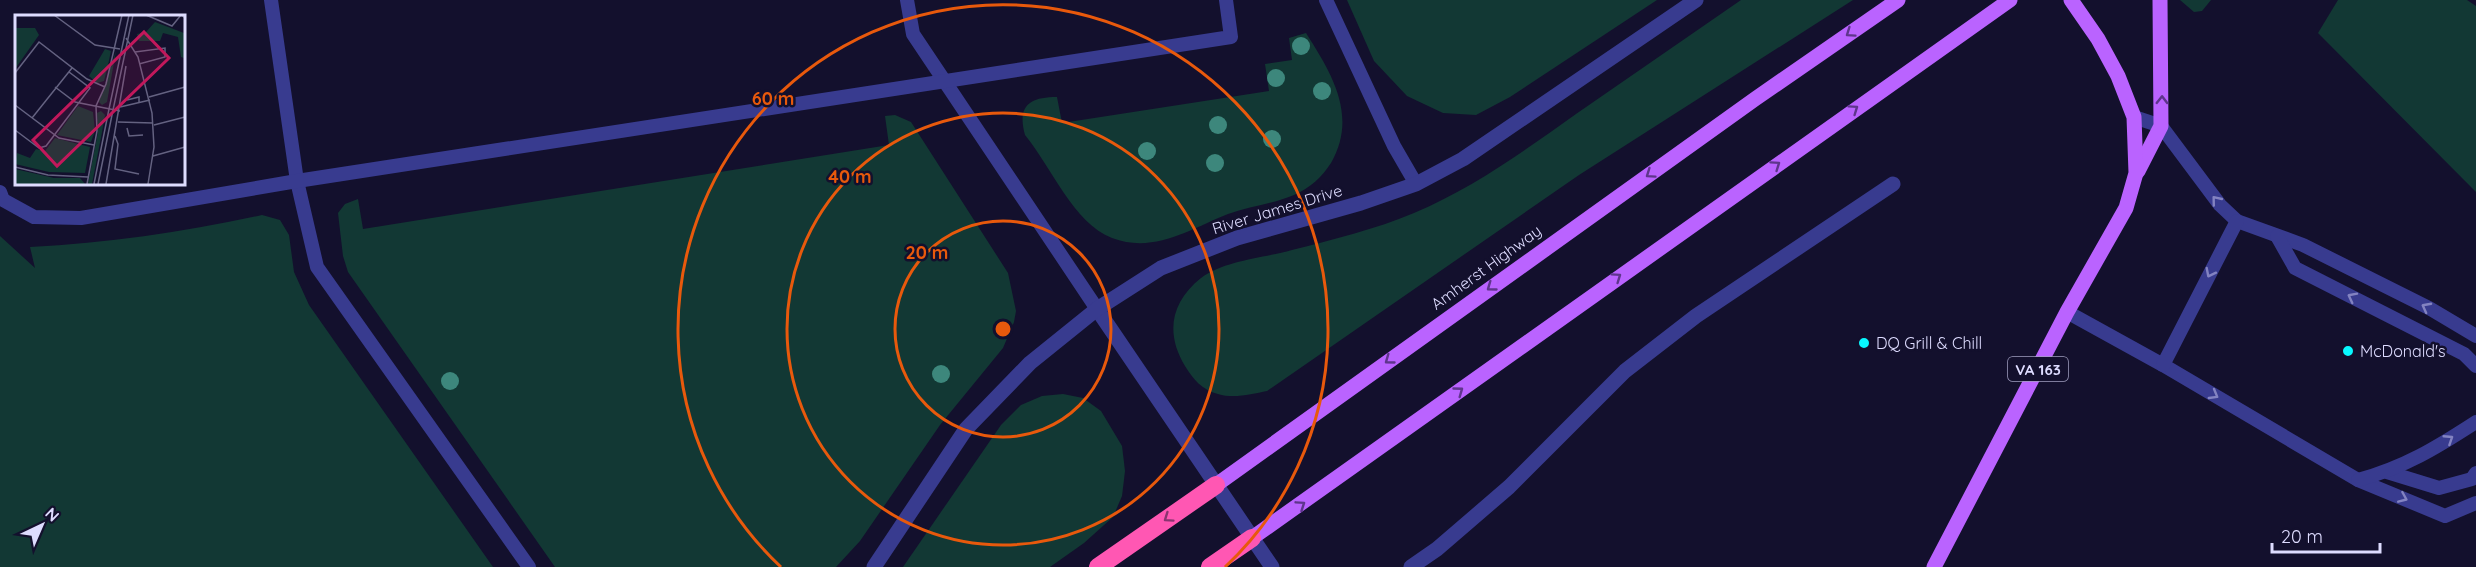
<svg xmlns="http://www.w3.org/2000/svg" width="2476" height="567" viewBox="0 0 2476 567" font-family="Quicksand,sans-serif">
<style>
.green{fill:#123834}
.lines{fill:none;stroke-linecap:round;stroke-linejoin:round}
.service{stroke:#383b8f;stroke-width:14}
.minor{stroke:#383b8f;stroke-width:15}
.primary{stroke:#ba63ff;stroke-width:15}
.motorway{stroke:#ff57b3;stroke-width:18}
.tree{fill:#3d877c}
.oneway{stroke:#5e358c}
.oneway2{stroke:#8383c1}
.oneway3{stroke:#893470}
.ring{fill:none;stroke:#e8590c;stroke-width:3}
.poi-dot{fill:#08f8ff;stroke:#13102d;stroke-width:2}
.labels{text-anchor:middle;dominant-baseline:central;stroke-width:5;stroke-linejoin:round;paint-order:stroke}
.shield{fill:#13102d;stroke:#a19fc0;stroke-width:1.5}
.shield-label{font-size:15px;font-weight:bold;fill:#dedcff}
.street-label{font-size:16px;fill:#dedcff;stroke:#13102d}
.poi-label{font-size:16px;fill:#dedcff;stroke:#13102d;text-anchor:start}
.inset-road{fill:none;stroke:#646281;stroke-width:1.5}
.view{fill:#c2185b;fill-opacity:0.15;stroke:#c2185b;stroke-width:3}
.inset-edge{fill:none;stroke:#dedcff;stroke-width:3}
.centre{fill:#e8590c;stroke:#13102d;stroke-width:3}
.ring-label{font-size:18px;text-anchor:middle;font-weight:bold;fill:#e8590c;stroke:#13102d;stroke-width:5;stroke-linejoin:round;paint-order:stroke}
</style>
<rect width="100%" height="100%" fill="#13102d"/>
<g class="green">
<path d="M 1347,0 L 1657,0 L 1510,97 L 1476,115 L 1443,113 L 1407,96 L 1374,61 Z"/>
<path d="M 1741,0 L 1853,0 L 1579,175 L 1267,391 C 1252,394 1234,399 1218,394 C 1202,390 1193,379 1185,366 C 1165,333 1171,302 1201,278 C 1225,260 1264,258 1292,250 C 1332,240 1376,229 1414,213 C 1473,188 1524,151 1576,114 C 1631,76 1686,38 1741,0 Z"/>
<path d="M 2180,0 L 2211,0 L 2202,11 L 2194,12 Z"/>
<path d="M 2338,0 L 2467,0 L 2476,6 L 2476,192 L 2318,33 Z"/>
<path d="M 1306,33 C 1332,74 1358,116 1331,163 C 1322,177 1310,188 1294,195 C 1273,204 1250,206 1228,214 C 1190,229 1154,254 1112,238 C 1074,224 1050,165 1025,135 C 1017,106 1029,97 1057,97 L 1062,123 L 1269,91 L 1265,64 L 1292,60 L 1289,38 Z"/>
<path d="M 895,115 L 911,122 L 1008,273 L 1016,311 L 1014,322 L 1003,348 L 940,425 L 860,541 L 836,567 L 555,567 L 348,272 L 343,256 L 338,213 L 345,204 L 358,199 L 363,229 L 889,145 L 885,116 Z"/>
<path d="M 262,215 L 280,220 L 289,235 L 294,272 L 309,305 L 493,567 L 0,567 L 0,236 L 35,268 L 30,247 C 109,243 185,232 262,215 Z"/>
<path d="M 1063,394 L 1083,398 L 1101,411 L 1122,446 L 1125,471 L 1122,496 L 1113,517 L 1084,543 L 1050,567 L 903,567 L 1001,425 L 1021,405 L 1042,396 Z"/>
</g>
<g class="lines">
<g class="service">
<path d="M 271,0 L 297,181 L 317,267 L 529,567"/>
<path d="M 907,0 L 913,34 L 1097,309"/>
<path d="M 1326,0 L 1394,146 L 1416,184"/>
<path d="M 2134,117 L 2161,126 L 2220,205 L 2237,221 L 2303,245 L 2429,308 L 2476,336"/>
<path d="M 0,192 L 3,200 L 34,217 L 81,218 L 297,181 L 1231,37 L 1226,0"/>
<path d="M 2277,236 L 2295,268 L 2464,354 L 2476,366"/>
<path d="M 2067,312 L 2163,365 L 2358,480 L 2445,516 L 2476,503"/>
<path d="M 2163,365 L 2237,221"/>
<path d="M 2387,472 L 2439,488 L 2472,479 L 2476,473"/>
<path d="M 2358,480 C 2405,467 2436,448 2476,422"/>
</g>
<g class="minor">
<path d="M 1097,309 L 1272,567"/>
<path d="M 874,567 L 966,429 L 1030,363 L 1097,309 L 1161,268 L 1237,238 L 1361,203 L 1416,184 L 1463,159 L 1696,0"/>
<path d="M 1411,567 L 1437,549 L 1509,487 L 1625,371 L 1696,316 L 1893,184"/>
</g>
<g class="primary">
<path d="M 2138,171 L 2161,126 L 2160,0"/>
<path d="M 1216,485 L 1755,99 L 1898,0"/>
<path d="M 1252,538 L 2010,0"/>
<path d="M 1934,567 L 2067,312 L 2126,208 L 2136,173 L 2134,117 L 2118,76 L 2098,39 L 2071,0"/>
</g>
<g class="motorway">
<path d="M 1098,567 L 1216,485"/>
<path d="M 1210,567 L 1252,538"/>
</g>
</g>
<g class="tree">
<circle cx="1301" cy="46" r="9"/>
<circle cx="1276" cy="78" r="9"/>
<circle cx="1322" cy="91" r="9"/>
<circle cx="1218" cy="125" r="9"/>
<circle cx="1272" cy="139" r="9"/>
<circle cx="1147" cy="151" r="9"/>
<circle cx="1215" cy="163" r="9"/>
<circle cx="941" cy="374" r="9"/>
<circle cx="450" cy="381" r="9"/>
</g>
<defs><path id="oneway-chevron" d="M-2-3.5L2.5 0L-2 3.5" fill="none" stroke-width="1.6" stroke-linecap="round" stroke-linejoin="round" transform="scale(1.5)"/></defs>
<g class="oneway">
<use href="#oneway-chevron" transform="translate(1850 33) rotate(145)"/>
<use href="#oneway-chevron" transform="translate(2162 100) rotate(-89)"/>
<use href="#oneway-chevron" transform="translate(1854 109) rotate(-35)"/>
<use href="#oneway-chevron" transform="translate(1776 165) rotate(-35)"/>
<use href="#oneway-chevron" transform="translate(1650 174) rotate(145)"/>
<use href="#oneway-chevron" transform="translate(1617 277) rotate(-35)"/>
<use href="#oneway-chevron" transform="translate(1491 287) rotate(144)"/>
<use href="#oneway-chevron" transform="translate(1389 360) rotate(144)"/>
<use href="#oneway-chevron" transform="translate(1459 391) rotate(-36)"/>
<use href="#oneway-chevron" transform="translate(1301 505) rotate(-34)"/>
</g>
<g class="oneway2">
<use href="#oneway-chevron" transform="translate(2216 200) rotate(-129)"/>
<use href="#oneway-chevron" transform="translate(2210 273) rotate(117)"/>
<use href="#oneway-chevron" transform="translate(2352 297) rotate(-153)"/>
<use href="#oneway-chevron" transform="translate(2426 307) rotate(-152)"/>
<use href="#oneway-chevron" transform="translate(2214 395) rotate(30)"/>
<use href="#oneway-chevron" transform="translate(2449 439) rotate(-33)"/>
<use href="#oneway-chevron" transform="translate(2403 498) rotate(23)"/>
</g>
<use class="oneway3" href="#oneway-chevron" transform="translate(1168 518) rotate(145)"/>
<g class="ring">
<circle cx="1003" cy="329" r="108"/>
<circle cx="1003" cy="329" r="216"/>
<path d="M781 567A325 325 0 1 1 1225 567"/>
</g>
<g class="poi-dot">
<circle cx="1864" cy="343" r="6"/>
<circle cx="2348" cy="351" r="6"/>
</g>
<g class="labels">
<rect class="shield" x="2008" y="357" width="60" height="24" rx="4.5"/>
<g class="shield-label">
<text x="2038" y="369">VA 163</text>
</g>
<g class="street-label">
<text transform="translate(1277 209) rotate(-17)">River James Drive</text>
<text transform="translate(1486 267) rotate(-36)">Amherst Highway</text>
</g>
<g class="poi-label">
<text x="1876" y="343">DQ Grill &amp; Chill</text>
<text x="2360" y="351">McDonald's</text>
</g>
</g>
<g transform="translate(15 15)">
<rect width="170" height="170" fill="#13102d"/>
<path d="M 140,7 L 169,18 L 169,43 L 166,42 L 163,22 L 148,18 L 145,26 L 124,26 L 122,19 L 131,17 ZM 0,13 L 20,13 L 24,20 L 0,54 ZM 90,34 L 96,36 L 93,50 L 89,66 L 82,68 L 74,61 ZM 101,36 L 92,87 L 87,90 L 84,87 ZM 63,91 L 78,97 L 80,116 L 76,127 L 42,120 ZM 86,96 L 90,100 L 87,117 L 77,169 L 73,169 L 83,117 L 82,98 ZM 40,123 L 75,132 L 70,158 L 34,157 L 0,149 L 2,138 L 15,143 L 21,134 L 30,136 ZM 0,154 L 39,163 L 65,163 L 70,169 L 0,169 Z" fill="#123834"/>
<path class="inset-road" d="M 39,0 L 80,30 L 105,34M 131,0 L 157,11 L 166,0 L 170,3M 111,23 L 123,42 L 137,98 L 139,132 L 133,169M 120,37 L 150,33 L 150,42 L 124,49M 0,58 L 24,27 L 72,64 L 90,72M 40,72 L 60,87 L 105,96M 134,82 L 170,72M 112,85 L 124,82 L 124,88M 0,90 L 44,123 L 79,130M 105,92 L 135,85M 94,94 L 114,0M 98,95 L 118,0M 17,103 L 57,53M 103,107 L 138,108M 139,110 L 170,102M 112,113 L 114,121 L 128,120M 0,115 L 24,133 L 31,131 L 75,73 L 54,57M 100,121 L 103,129 L 100,154 L 124,159M 138,141 L 170,132M 0,152 L 33,160 L 73,162M 72,169 L 82,116 L 81,91 L 91,69 L 107,0M 79,169 L 94,94M 83,169 L 98,95M 91,169 L 111,51"/>
<path class="view" d="M 129,17 L 154,43 L 42,151 L 18,125 Z"/>
<rect width="170" height="170" class="inset-edge"/>
</g>
<circle cx="1003" cy="329" r="9" class="centre"/>
<g class="ring-label">
<text x="773" y="105">60 m</text>
<text x="850" y="183">40 m</text>
<text x="927" y="259">20 m</text>
</g>
<g transform="translate(42 525) rotate(44)" stroke="#13102d" stroke-width="4.5" paint-order="stroke">
<path d="M0-4.5L10 22L0 15L-10 22Z" fill="#dedcff"/>
<text y="-9" font-size="16" font-weight="bold" text-anchor="middle" fill="#dedcff">N</text>
</g>
<path d="M2272 543v9h108v-9" fill="none" stroke="#dedcff" stroke-width="3"/>
<text x="2281" y="543" font-size="18" fill="#dedcff" stroke="#13102d" stroke-width="4.5" paint-order="stroke">20 m</text>
</svg>
